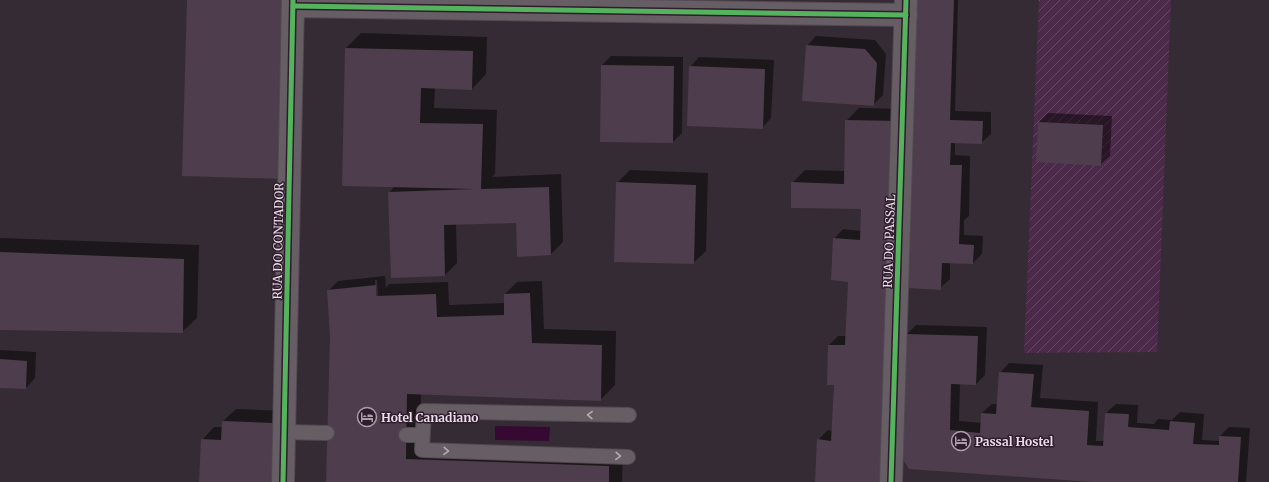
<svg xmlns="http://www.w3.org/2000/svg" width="1269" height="482" viewBox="0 0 1269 482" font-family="Merriweather,serif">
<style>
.garden{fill:url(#garden-furrows)}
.water{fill:#350932}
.shadow{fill:#0007;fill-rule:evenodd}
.building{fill:#4e3d4c}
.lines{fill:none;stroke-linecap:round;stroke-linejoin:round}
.lane-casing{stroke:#514951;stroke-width:16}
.street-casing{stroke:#514951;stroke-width:24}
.lane{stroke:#675e65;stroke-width:14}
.street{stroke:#675e65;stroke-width:22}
.cycleway-casing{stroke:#2f1d2d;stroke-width:8}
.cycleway{stroke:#56b35d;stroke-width:5}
.oneway{stroke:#b6abb4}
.labels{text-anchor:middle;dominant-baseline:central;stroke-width:3;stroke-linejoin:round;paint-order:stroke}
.street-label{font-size:12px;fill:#eadee8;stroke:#2f1d2d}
.poi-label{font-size:12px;font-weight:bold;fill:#eadee8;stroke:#2f1d2d;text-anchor:start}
</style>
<defs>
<pattern id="garden-furrows" width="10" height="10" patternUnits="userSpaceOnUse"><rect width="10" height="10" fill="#4b2a49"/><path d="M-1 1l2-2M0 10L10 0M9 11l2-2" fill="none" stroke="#654863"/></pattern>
</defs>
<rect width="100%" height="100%" fill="#352b34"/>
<path class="garden" d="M 1039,0 L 1171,0 L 1157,352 L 1024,353 Z"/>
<path class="water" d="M 495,426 L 550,427 L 549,441 L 495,440 Z"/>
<g class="shadow">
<path d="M 918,0 L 958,0 L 955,111 L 991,112 L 991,134 L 981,143 L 955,142 L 955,155 L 970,156 L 969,216 L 964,220 L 964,235 L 983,236 L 982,254 L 973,263 L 950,262 L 950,279 L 940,288 Z"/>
<path d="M 361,33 L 487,37 L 486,74 L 472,89 L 435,88 L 434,108 L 497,110 L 495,174 L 492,177 L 561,174 L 563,242 L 551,254 L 517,222 L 456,224 L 457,263 L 445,275 L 389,193 L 395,186 L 343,185 L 346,48 Z"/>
<path d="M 816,36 L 875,40 L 886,54 L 883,95 L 873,105 L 807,46 Z"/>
<path d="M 611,56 L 683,57 L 682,133 L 673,142 L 602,65 Z"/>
<path d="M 699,57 L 774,60 L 771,118 L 762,128 L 690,67 Z"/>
<path d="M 859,108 L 911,109 L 891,434 L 816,482 L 818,440 L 828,430 L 832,431 L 835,384 L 829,345 L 838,336 L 846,336 L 849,281 L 834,239 L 843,229 L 861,231 L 864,208 L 792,183 L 805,170 L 845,171 L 846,121 Z"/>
<path d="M 1048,113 L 1112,116 L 1110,156 L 1100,165 L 1039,122 Z"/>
<path d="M 630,170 L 708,173 L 706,251 L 693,263 L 617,183 Z"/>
<path d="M 0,238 L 199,245 L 197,318 L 182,332 L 0,329 Z"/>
<path d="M 385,276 L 386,288 L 389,284 L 448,282 L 449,305 L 505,303 L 505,294 L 517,282 L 542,281 L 544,329 L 616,331 L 615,385 L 600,400 L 421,393 L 420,445 L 623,452 L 622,482 L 327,482 L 331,335 L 328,291 L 338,281 ZM 375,280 L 377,280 L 378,296 L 376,298 Z"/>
<path d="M 916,325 L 987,327 L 985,375 L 976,384 L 960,384 L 959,421 L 982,423 L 982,413 L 992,404 L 998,404 L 1000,373 L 1009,363 L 1043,365 L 1040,398 L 1098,402 L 1096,441 L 1104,441 L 1106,413 L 1116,404 L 1138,405 L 1137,423 L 1154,424 L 1158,419 L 1172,420 L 1180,412 L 1204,414 L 1202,440 L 1220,441 L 1220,436 L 1229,427 L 1250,428 L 1246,482 L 1106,482 L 902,455 L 907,334 Z"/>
<path d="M 0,350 L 36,352 L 35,378 L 26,388 L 0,387 Z"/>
<path d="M 236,409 L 286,411 L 283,482 L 200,482 L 202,440 L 214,427 L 223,427 L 223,421 Z"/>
</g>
<g class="building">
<path d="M 187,0 L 290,0 L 285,179 L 182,176 Z"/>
<path d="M 917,0 L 954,0 L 950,120 L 983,121 L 982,144 L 951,143 L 950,165 L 962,165 L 959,244 L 974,245 L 973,264 L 942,263 L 941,290 L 907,288 Z"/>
<path d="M 806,45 L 865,49 L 877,63 L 874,106 L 802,101 Z"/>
<path d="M 345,48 L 473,51 L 472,90 L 421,88 L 420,123 L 483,124 L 481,189 L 549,187 L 551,255 L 517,257 L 516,223 L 444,225 L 445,276 L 391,278 L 388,192 L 474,189 L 342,186 Z"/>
<path d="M 601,65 L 674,66 L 673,143 L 600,142 Z"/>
<path d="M 689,66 L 765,69 L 763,129 L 687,126 Z"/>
<path d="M 845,120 L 899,121 L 881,482 L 815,482 L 817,439 L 831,441 L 834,385 L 827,385 L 828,345 L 845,345 L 848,282 L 831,280 L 833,238 L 860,240 L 861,209 L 791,208 L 791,182 L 844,184 Z"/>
<path d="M 1038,122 L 1103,125 L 1101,166 L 1036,162 Z"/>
<path d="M 616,182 L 696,185 L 694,264 L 614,262 Z"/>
<path d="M 0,252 L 184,259 L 183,333 L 0,330 Z"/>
<path d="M 376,285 L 376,296 L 436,294 L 437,317 L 504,315 L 504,294 L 530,293 L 532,343 L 602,345 L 601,401 L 407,394 L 406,459 L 609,466 L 609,482 L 326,482 L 330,336 L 327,290 Z"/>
<path d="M 906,334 L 978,336 L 976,385 L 951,384 L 950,430 L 980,433 L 981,413 L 996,414 L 999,372 L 1034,374 L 1031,407 L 1089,411 L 1087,445 L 1103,446 L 1105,413 L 1129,414 L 1128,427 L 1169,430 L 1170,421 L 1195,423 L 1193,444 L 1219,445 L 1219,436 L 1241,437 L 1238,482 L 1092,482 L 909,469 L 901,456 Z"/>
<path d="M 0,359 L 27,361 L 26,389 L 0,388 Z"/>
<path d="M 222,421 L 274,423 L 272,482 L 199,482 L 201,439 L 221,440 Z"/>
</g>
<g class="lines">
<g class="lane-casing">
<g id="lane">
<path d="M 284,432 L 327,433"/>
<path d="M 406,435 L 422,435"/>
<path d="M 628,457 L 422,450 L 424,411 L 629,415"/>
</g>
</g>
<g class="street-casing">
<g id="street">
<path d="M 293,6 L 906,15"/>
<path d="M 283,482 L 293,0"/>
<path d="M 891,482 L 906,0"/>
</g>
</g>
<use href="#lane" class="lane"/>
<use href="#street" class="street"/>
<g class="cycleway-casing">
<g id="cycleway">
<path d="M 293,6 L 906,15"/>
<path d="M 283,482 L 293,0"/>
<path d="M 891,482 L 906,0"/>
</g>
</g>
<use href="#cycleway" class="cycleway"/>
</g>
<defs><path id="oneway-chevron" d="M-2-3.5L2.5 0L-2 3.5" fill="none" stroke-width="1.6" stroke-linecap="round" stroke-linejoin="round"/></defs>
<g class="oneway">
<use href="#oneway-chevron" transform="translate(590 415) rotate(-179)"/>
<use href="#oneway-chevron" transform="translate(446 451) rotate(2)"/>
<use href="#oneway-chevron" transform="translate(618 456) rotate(2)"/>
</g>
<defs>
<g id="hotel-ring" transform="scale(1)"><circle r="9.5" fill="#2f1d2d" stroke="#ab9fa9" stroke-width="1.5"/><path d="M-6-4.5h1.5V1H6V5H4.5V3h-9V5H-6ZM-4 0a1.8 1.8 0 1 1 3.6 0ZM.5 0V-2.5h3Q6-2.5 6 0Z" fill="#ab9fa9"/></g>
</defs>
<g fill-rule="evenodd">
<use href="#hotel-ring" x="367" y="417"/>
<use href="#hotel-ring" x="961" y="441"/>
</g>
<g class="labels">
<g class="street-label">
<text transform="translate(278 241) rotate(-89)">RUA DO CONTADOR</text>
<text transform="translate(889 241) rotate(-88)">RUA DO PASSAL</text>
</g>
<g class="poi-label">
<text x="381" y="417">Hotel Canadiano</text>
<text x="975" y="441">Passal Hostel</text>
</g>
</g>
</svg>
